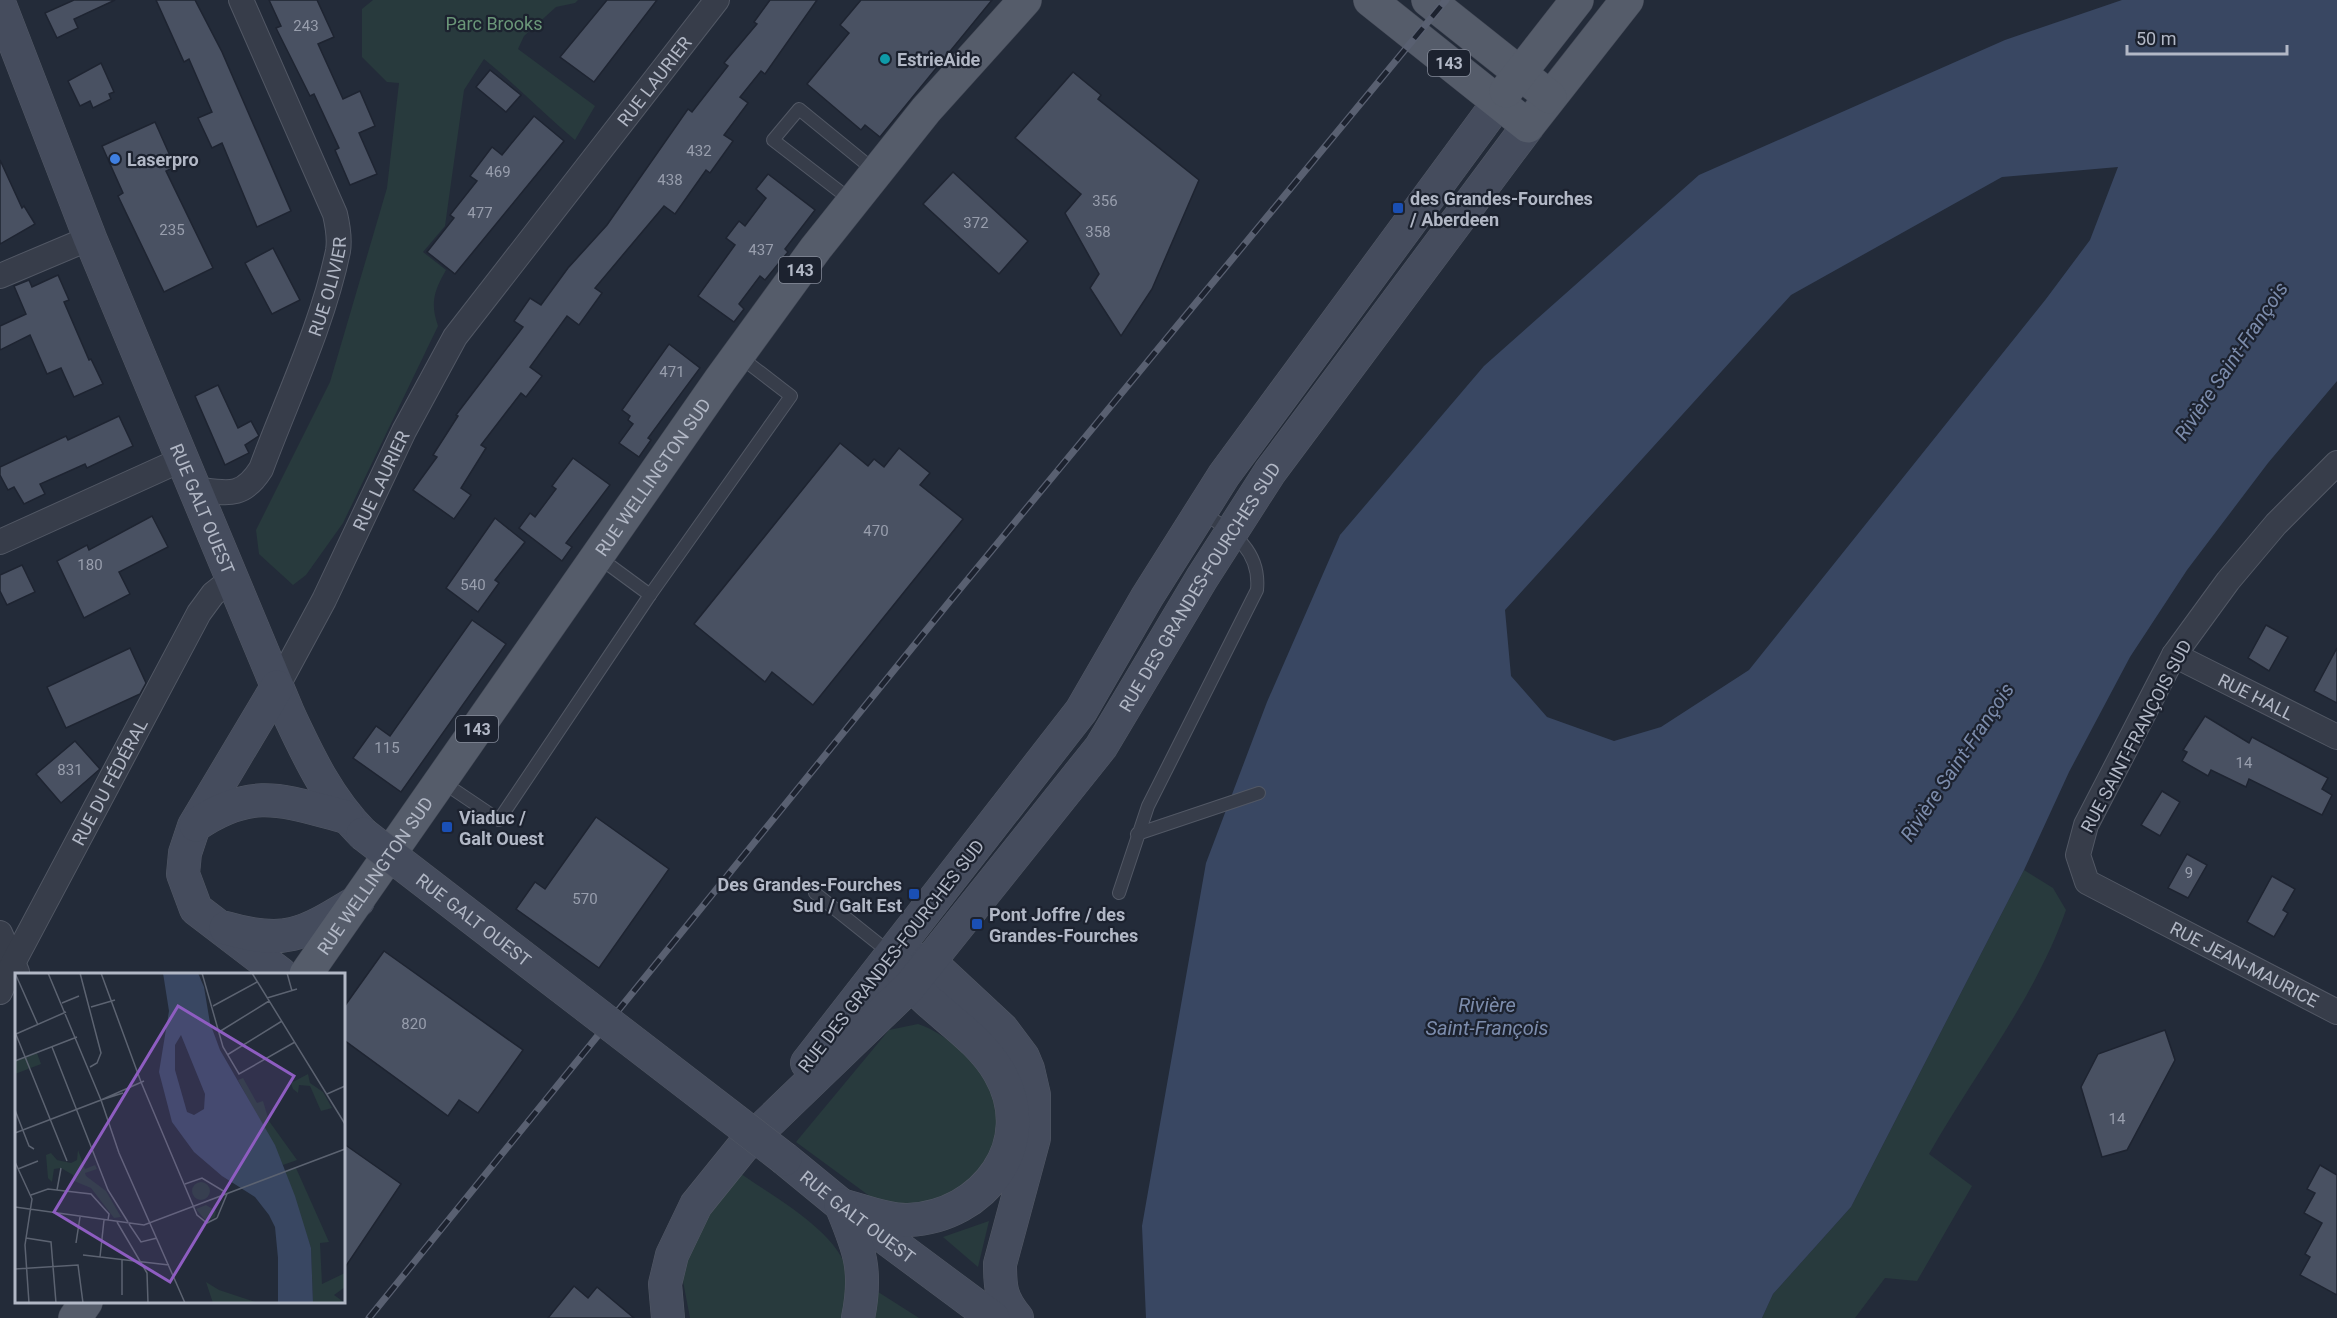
<svg xmlns="http://www.w3.org/2000/svg" width="2337" height="1318" viewBox="0 0 2337 1318" font-family="Roboto,sans-serif">
<style>
.green{fill:#283a3d}
.water{fill:#394762;fill-rule:evenodd}
.building{fill:#495162;stroke:#1e2431;stroke-width:1.5}
.lines{fill:none;stroke-linecap:round;stroke-linejoin:round}
.lane-casing{stroke:#525865;stroke-width:14}
.street-casing{stroke:#525865;stroke-width:26}
.secondary-casing{stroke:#525865;stroke-width:34}
.primary-casing{stroke:#404653;stroke-width:34}
.lane{stroke:#373d4a;stroke-width:12}
.street{stroke:#373d4a;stroke-width:24}
.secondary{stroke:#454c5d;stroke-width:33}
.primary{stroke:#555c6a;stroke-width:33}
.rail-casing{stroke:#596071;stroke-width:7}
.rail{stroke:#1c222f;stroke-width:4.5;stroke-dasharray:14;stroke-linecap:butt}
.secondary-bridge-casing{stroke:#525865;stroke-width:34;stroke-linecap:butt}
.secondary-bridge{stroke:#454c5d;stroke-width:33}
.culture-dot{fill:#0f9aa8;stroke:#1c222f;stroke-width:2}
.shop-dot{fill:#3f7fe0;stroke:#1c222f;stroke-width:2}
.transit-dot{fill:#1a4fb4;stroke:#1c222f;stroke-width:2}
.labels{text-anchor:middle;dominant-baseline:central;stroke-width:4.5;stroke-linejoin:round;paint-order:stroke}
.number-label{font-size:15px;fill:#989ead}
.shield{fill:#1c222f;stroke:#858b99;stroke-width:1.5}
.shield-label{font-size:16px;font-weight:bold;fill:#b2b8c6}
.park-label{font-size:18px;fill:#6a9678;stroke:#1c222f}
.poi-label{font-size:18px;font-weight:bold;fill:#b2b8c6;stroke:#1c222f;text-anchor:start}
.street-label{font-size:18px;fill:#b2b8c6;stroke:#1c222f}
.water-label{font-size:20px;font-style:italic;fill:#7c8cac;stroke:#1c222f}
.inset-road{fill:none;stroke:#5c6371;stroke-width:1.5}
.view{fill:#8e5dc1;fill-opacity:0.15;stroke:#8e5dc1;stroke-width:3}
.inset-edge{fill:none;stroke:#b2b8c6;stroke-width:3}
</style>
<rect width="100%" height="100%" fill="#232b39"/>
<g class="green">
<path d="M 373,0 L 578,0 L 575,3 L 556,7 L 524,36 L 518,49 L 595,106 L 575,140 C 544,114 516,85 484,59 L 464,90 L 445,226 L 423,252 L 446,270 C 434,291 430,303 438,326 L 343,523 L 306,575 L 293,585 L 259,554 L 256,530 L 330,382 L 387,188 L 399,83 L 387,82 L 362,57 L 362,9 Z"/>
<path d="M 2024,870 L 2053,888 L 2066,910 C 2035,998 1975,1073 1929,1154 L 1972,1186 L 1917,1281 L 1885,1278 L 1855,1318 L 1762,1318 L 1773,1294 L 1851,1207 Z"/>
<path d="M 918,1024 C 953,1035 1000,1082 998,1121 C 997,1139 989,1158 985,1175 L 922,1208 L 875,1200 L 796,1142 L 889,1030 Z"/>
<path d="M 737,1171 C 770,1195 832,1227 846,1267 C 850,1282 847,1303 847,1318 L 690,1318 L 682,1276 L 691,1244 Z"/>
<path d="M 989,1221 L 978,1267 L 943,1237 Z"/>
<path d="M 875,1290 L 919,1318 L 872,1318 Z"/>
</g>
<path class="water" d="M 2122,0 L 2337,0 L 2337,381 L 2268,463 L 2187,570 L 2130,657 L 2069,772 L 2024,870 L 1851,1207 L 1773,1294 L 1762,1318 L 1146,1318 L 1142,1226 L 1206,863 L 1267,702 L 1340,535 L 1484,366 L 1699,175 L 2005,40 ZM 2118,167 L 2090,240 L 2046,299 L 1749,670 L 1661,727 L 1614,741 L 1547,717 L 1511,676 L 1505,610 L 1791,295 L 2002,177 Z"/>
<g class="building">
<path d="M 74,0 L 115,0 L 74,19 L 78,28 L 57,38 L 45,13 Z"/>
<path d="M 156,0 L 195,0 L 222,52 L 291,211 L 257,227 L 222,143 L 212,148 L 198,118 L 212,112 L 189,59 L 184,62 Z"/>
<path d="M 269,0 L 317,0 L 334,37 L 318,44 L 343,99 L 360,91 L 375,126 L 359,133 L 377,174 L 350,185 L 335,150 L 339,148 L 314,94 L 310,96 L 276,28 L 281,26 Z"/>
<path d="M 607,0 L 657,0 L 594,82 L 560,57 Z"/>
<path d="M 770,0 L 817,0 L 765,74 L 761,71 L 740,97 L 748,103 L 724,135 L 733,141 L 710,173 L 706,170 L 675,214 L 664,206 L 595,288 L 602,293 L 579,325 L 567,316 L 530,367 L 542,376 L 526,397 L 521,393 L 481,445 L 486,448 L 461,488 L 471,495 L 454,519 L 413,490 L 437,457 L 433,455 L 458,416 L 456,415 L 523,327 L 514,321 L 530,298 L 541,305 L 568,268 L 607,225 L 688,109 L 692,112 L 728,66 L 724,63 L 757,24 L 754,22 Z"/>
<path d="M 861,0 L 992,0 L 880,137 L 865,125 L 861,130 L 807,84 L 849,33 L 840,25 Z"/>
<path d="M 101,63 L 114,92 L 109,94 L 111,99 L 93,108 L 90,101 L 80,106 L 68,81 Z"/>
<path d="M 490,70 L 521,95 L 506,112 L 476,87 Z"/>
<path d="M 1073,72 L 1101,95 L 1098,99 L 1199,180 L 1152,289 L 1121,336 L 1090,288 L 1099,274 L 1065,213 L 1081,194 L 1015,138 Z"/>
<path d="M 534,116 L 564,141 L 455,274 L 427,252 L 454,218 L 450,215 L 477,181 L 470,176 L 492,147 L 502,155 Z"/>
<path d="M 155,122 L 175,167 L 166,171 L 213,268 L 164,292 L 118,196 L 123,193 L 102,146 Z"/>
<path d="M 0,160 L 22,208 L 24,206 L 35,224 L 0,244 Z"/>
<path d="M 953,172 L 1028,241 L 999,274 L 923,204 Z"/>
<path d="M 768,174 L 815,210 L 785,249 L 788,252 L 765,280 L 760,276 L 739,304 L 744,309 L 734,322 L 698,296 L 735,245 L 726,238 L 739,221 L 745,226 L 766,198 L 756,189 Z"/>
<path d="M 273,248 L 300,300 L 272,314 L 245,263 Z"/>
<path d="M 58,275 L 69,300 L 64,302 L 89,360 L 91,359 L 103,384 L 74,397 L 61,368 L 47,374 L 30,335 L 0,350 L 0,326 L 26,314 L 14,286 L 29,280 L 32,287 Z"/>
<path d="M 669,344 L 700,368 L 648,438 L 651,440 L 639,457 L 619,443 L 633,424 L 628,420 L 630,416 L 622,410 Z"/>
<path d="M 218,385 L 238,428 L 251,421 L 259,436 L 245,445 L 249,453 L 225,465 L 195,396 Z"/>
<path d="M 119,416 L 133,446 L 87,468 L 85,464 L 40,484 L 45,494 L 24,504 L 14,487 L 8,490 L 0,475 L 0,467 L 66,436 L 68,440 Z"/>
<path d="M 840,443 L 868,466 L 874,459 L 884,467 L 899,448 L 930,473 L 920,485 L 963,519 L 813,705 L 772,672 L 765,682 L 694,624 Z"/>
<path d="M 573,458 L 610,485 L 566,543 L 572,547 L 562,561 L 519,528 L 530,513 L 535,517 L 556,489 L 552,486 Z"/>
<path d="M 152,516 L 168,547 L 119,572 L 130,594 L 84,618 L 57,561 L 87,545 L 89,550 Z"/>
<path d="M 495,518 L 525,542 L 495,580 L 499,583 L 478,612 L 446,588 Z"/>
<path d="M 22,565 L 35,592 L 7,605 L 0,591 L 0,575 Z"/>
<path d="M 472,620 L 506,644 L 401,792 L 353,758 L 376,726 L 390,736 Z"/>
<path d="M 2266,625 L 2288,637 L 2269,671 L 2248,658 Z"/>
<path d="M 130,648 L 146,683 L 140,694 L 66,728 L 47,687 Z"/>
<path d="M 2337,648 L 2337,703 L 2314,691 Z"/>
<path d="M 2205,716 L 2249,743 L 2252,737 L 2328,778 L 2322,789 L 2332,795 L 2322,815 L 2249,779 L 2246,787 L 2211,770 L 2208,776 L 2182,761 L 2187,752 L 2183,750 Z"/>
<path d="M 75,741 L 100,769 L 61,803 L 36,774 Z"/>
<path d="M 2162,791 L 2180,802 L 2160,836 L 2141,825 Z"/>
<path d="M 596,817 L 669,869 L 599,968 L 516,909 L 535,882 L 545,889 Z"/>
<path d="M 2187,854 L 2207,865 L 2188,898 L 2168,888 Z"/>
<path d="M 2272,876 L 2295,889 L 2283,910 L 2288,913 L 2274,937 L 2247,922 Z"/>
<path d="M 384,951 L 523,1050 L 478,1113 L 459,1100 L 448,1116 L 344,1040 L 344,1007 Z"/>
<path d="M 2165,1030 L 2175,1060 L 2127,1150 L 2102,1157 L 2081,1087 L 2098,1054 Z"/>
<path d="M 344,1144 L 401,1184 L 344,1269 Z"/>
<path d="M 2320,1165 L 2337,1175 L 2337,1295 L 2300,1275 L 2310,1257 L 2305,1254 L 2322,1223 L 2304,1213 L 2315,1193 L 2307,1189 Z"/>
<path d="M 574,1286 L 588,1298 L 597,1287 L 634,1318 L 548,1318 Z"/>
</g>
<g class="lines">
<g class="lane-casing">
<g id="lane">
<path d="M 852,201 L 773,140 L 799,109 L 875,171"/>
<path d="M 597,556 L 650,595 L 791,396 L 739,356"/>
<path d="M 441,781 L 499,820 L 650,595"/>
<path d="M 1137,834 L 1259,793"/>
<path d="M 815,893 L 890,953"/>
<path d="M 1119,893 L 1148,806 L 1257,590 C 1261,550 1232,532 1202,512"/>
</g>
</g>
<g class="street-casing">
<g id="street">
<path d="M 0,276 L 90,238"/>
<path id="s1" d="M 2337,463 L 2276,524 L 2228,581 L 2174,655 L 2086,825 L 2078,855 L 2087,882 L 2337,1012"/>
<path id="s2" d="M 195,489 C 227,493 242,499 261,469 C 287,399 323,324 338,251 C 340,239 338,227 335,214 L 241,0"/>
<path d="M 0,542 L 183,459"/>
<path id="s3" d="M 2174,655 L 2337,737"/>
<path id="s4" d="M 277,687 L 324,600 L 404,431 L 455,337 L 717,0"/>
<path d="M 0,933 L 17,972"/>
<path id="s5" d="M 0,992 L 13,963 L 199,613 L 213,594 L 232,579"/>
</g>
</g>
<g class="secondary-casing">
<g id="secondary">
<path id="s6" d="M 0,5 L 90,238 L 289,715 C 309,758 329,800 363,834"/>
<path d="M 277,687 L 194,826 L 185,853 L 183,874 L 196,909 L 281,974"/>
<path d="M 196,825 C 253,786 284,801 346,817"/>
<path d="M 226,928 C 288,946 305,933 358,901"/>
<path d="M 910,958 L 930,962 L 1002,1029 L 1023,1057 L 1028,1069 L 1034,1095 L 1034,1138 L 1000,1264 C 1000,1288 1001,1299 1017,1318"/>
<path d="M 807,1063 L 1081,711 L 1147,597 L 1224,475 L 1497,104"/>
<path id="s7" d="M 785,1159 L 841,1205 L 993,1318"/>
<path d="M 841,1205 C 861,1210 887,1221 908,1220 C 984,1217 1040,1143 999,1072 C 974,1029 925,1009 899,967"/>
<path d="M 841,1205 C 859,1249 868,1269 858,1318"/>
<path id="s8" d="M 668,1318 L 665,1284 L 672,1255 L 696,1205 L 742,1148 L 910,986 L 1101,747 L 1202,578 L 1270,472 L 1528,126"/>
</g>
</g>
<g class="primary-casing">
<g id="primary">
<path d="M 1370,0 L 1528,126 L 1627,0"/>
<path d="M 1428,0 L 1550,97"/>
<path d="M 1506,91 L 1577,0"/>
<path id="s9" d="M 306,974 L 720,380 L 816,248 L 926,110 L 1025,0"/>
<path d="M 75,1318 L 86,1302"/>
</g>
</g>
<use href="#lane" class="lane"/>
<use href="#street" class="street"/>
<use href="#secondary" class="secondary"/>
<use href="#primary" class="primary"/>
<g class="rail-casing">
<path id="rail" d="M 369,1318 L 950,601 L 1446,0"/>
</g>
<use href="#rail" class="rail"/>
<g class="secondary-bridge-casing">
<g id="secondary-bridge">
<path id="s10" d="M 363,834 L 785,1159"/>
</g>
</g>
<use href="#secondary-bridge" class="secondary-bridge"/>
</g>
<circle class="culture-dot" cx="885" cy="59" r="6"/>
<circle class="shop-dot" cx="115" cy="159" r="6"/>
<g class="transit-dot">
<rect x="1392" y="202" width="12" height="12" rx="3"/>
<rect x="441" y="821" width="12" height="12" rx="3"/>
<rect x="908" y="888" width="12" height="12" rx="3"/>
<rect x="971" y="918" width="12" height="12" rx="3"/>
</g>
<g class="labels">
<g class="number-label">
<text x="306" y="26">243</text>
<text x="699" y="151">432</text>
<text x="498" y="172">469</text>
<text x="670" y="180">438</text>
<text x="1105" y="201">356</text>
<text x="480" y="213">477</text>
<text x="976" y="223">372</text>
<text x="172" y="230">235</text>
<text x="1098" y="232">358</text>
<text x="761" y="250">437</text>
<text x="672" y="372">471</text>
<text x="876" y="531">470</text>
<text x="90" y="565">180</text>
<text x="473" y="585">540</text>
<text x="387" y="748">115</text>
<text x="2244" y="763">14</text>
<text x="70" y="770">831</text>
<text x="2189" y="873">9</text>
<text x="585" y="899">570</text>
<text x="414" y="1024">820</text>
<text x="2117" y="1119">14</text>
</g>
<g class="shield">
<rect x="1428" y="50" width="42" height="26" rx="4.5"/>
<rect x="779" y="257" width="42" height="26" rx="4.5"/>
<rect x="456" y="716" width="42" height="26" rx="4.5"/>
</g>
<g class="shield-label">
<text x="1449" y="63">143</text>
<text x="800" y="270">143</text>
<text x="477" y="729">143</text>
</g>
<g class="park-label">
<text x="494" y="23">Parc Brooks</text>
</g>
<g class="poi-label">
<text x="897" y="59">EstrieAide</text>
<text x="127" y="159">Laserpro</text>
<text x="1410" y="198">des Grandes-Fourches<tspan x="1410" dy="21">/ Aberdeen</tspan></text>
<text x="459" y="817">Viaduc /<tspan x="459" dy="21">Galt Ouest</tspan></text>
<text x="902" y="884" text-anchor="end">Des Grandes-Fourches<tspan x="902" dy="21">Sud / Galt Est</tspan></text>
<text x="989" y="914">Pont Joffre / des<tspan x="989" dy="21">Grandes-Fourches</tspan></text>
</g>
<g class="street-label">
<text stroke="none"><textPath href="#s4" startOffset="717">RUE LAURIER</textPath></text>
<text stroke="none"><textPath href="#s2" startOffset="270">RUE OLIVIER</textPath></text>
<text stroke="none"><textPath href="#s9" startOffset="606">RUE WELLINGTON SUD</textPath></text>
<text stroke="none"><textPath href="#s4" startOffset="231">RUE LAURIER</textPath></text>
<text stroke="none"><textPath href="#s6" startOffset="543">RUE GALT OUEST</textPath></text>
<text stroke="none"><textPath href="#s8" startOffset="920">RUE DES GRANDES-FOURCHES SUD</textPath></text>
<text stroke="none"><textPath href="#s3" startOffset="92">RUE HALL</textPath></text>
<text transform="translate(2136 736) rotate(-62)">RUE SAINT-FRANÇOIS SUD</text>
<text stroke="none"><textPath href="#s5" startOffset="237">RUE DU FÉDÉRAL</textPath></text>
<text stroke="none"><textPath href="#s9" startOffset="120">RUE WELLINGTON SUD</textPath></text>
<text stroke="none"><textPath href="#s10" startOffset="140">RUE GALT OUEST</textPath></text>
<text transform="translate(891 956) rotate(-52)">RUE DES GRANDES-FOURCHES SUD</text>
<text stroke="none"><textPath href="#s1" startOffset="681">RUE JEAN-MAURICE</textPath></text>
<text stroke="none"><textPath href="#s7" startOffset="93">RUE GALT OUEST</textPath></text>
</g>
<g class="water-label">
<text transform="translate(2231 361) rotate(-56)">Rivière Saint-François</text>
<text transform="translate(1957 762) rotate(-56)">Rivière Saint-François</text>
<text x="1487" y="1005">Rivière<tspan x="1487" dy="23">Saint-François</tspan></text>
</g>
</g>
<g transform="translate(15 973)">
<rect width="330" height="330" fill="#232b39"/>
<path d="M 22,80 L 26,91 L 0,101 L 0,88 ZM 293,101 L 295,110 L 308,119 L 317,135 L 306,138 L 295,113 L 284,112 L 283,120 L 278,116 L 276,110 ZM 228,105 L 242,130 L 248,128 L 254,148 L 282,187 L 268,192 L 223,107 ZM 63,177 L 70,196 L 80,192 L 82,196 L 70,200 L 71,203 L 91,218 L 106,244 L 99,245 L 76,215 L 59,208 L 58,202 L 46,195 L 39,196 L 37,209 L 33,205 L 31,182 L 36,180 L 42,187 L 56,190 L 62,187 ZM 281,195 L 314,269 L 305,270 L 307,311 L 330,300 L 330,314 L 319,322 L 330,330 L 298,330 L 296,275 L 270,199 ZM177 218a9 9 0 1 1 18 0a9 9 0 1 1-18 0ZM 191,232 L 201,238 L 200,244 L 191,248 L 181,236 ZM 191,309 L 204,317 L 243,330 L 198,330 Z" fill="#283a3d"/>
<path d="M 148,0 L 183,0 L 189,14 L 195,50 L 205,77 L 260,172 L 280,223 L 296,275 L 298,330 L 263,330 L 263,285 L 260,254 L 254,242 L 240,224 L 207,203 L 179,179 L 157,149 L 144,99 L 154,38 ZM 166,62 L 190,121 L 189,136 L 179,142 L 172,139 L 160,97 L 160,72 Z" fill="#394762" fill-rule="evenodd"/>
<path class="inset-road" d="M 0,0 L 23,52M 65,0 L 86,80 L 82,90 L 75,94M 86,0 L 126,109 L 182,242 L 192,250 L 202,245M 187,0 L 208,74 L 224,101 L 280,69M 237,0 L 330,151M 272,0 L 277,18M 252,25 L 282,16M 47,30 L 64,23M 198,33 L 242,9M 76,34 L 100,27M 0,59 L 52,188M 204,59 L 254,28M 1,61 L 51,39M 37,74 L 93,217 L 113,249M 212,82 L 267,48M 0,88 L 62,64M 312,121 L 330,113M 86,127 L 104,180 L 170,330M 86,127 L 129,108M 86,127 L 108,120M 0,137 L 14,173 L 19,176M 0,160 L 86,127 L 33,0M 0,189 L 17,226 L 10,272 L 14,330M 3,196 L 23,188M 170,211 L 187,205 L 210,219M 42,217 L 46,195M 16,222 L 33,216 L 76,221 L 94,241 L 93,247M 0,234 L 129,252 L 330,176M 202,245 L 212,221M 102,249 L 132,300 L 133,330M 114,251 L 126,269 L 142,265M 11,265 L 36,269 L 41,330M 61,270 L 65,244M 68,282 L 154,292M 85,284 L 89,247M 0,296 L 63,292 L 68,330M 107,322 L 107,287"/>
<path class="view" d="M 163,33 L 279,103 L 155,309 L 39,239 Z"/>
<rect width="330" height="330" class="inset-edge"/>
</g>
<path d="M2127 45v9h160v-9" fill="none" stroke="#b2b8c6" stroke-width="3"/>
<text x="2136" y="45" font-size="18" fill="#b2b8c6" stroke="#1c222f" stroke-width="4.5" paint-order="stroke">50 m</text>
</svg>
